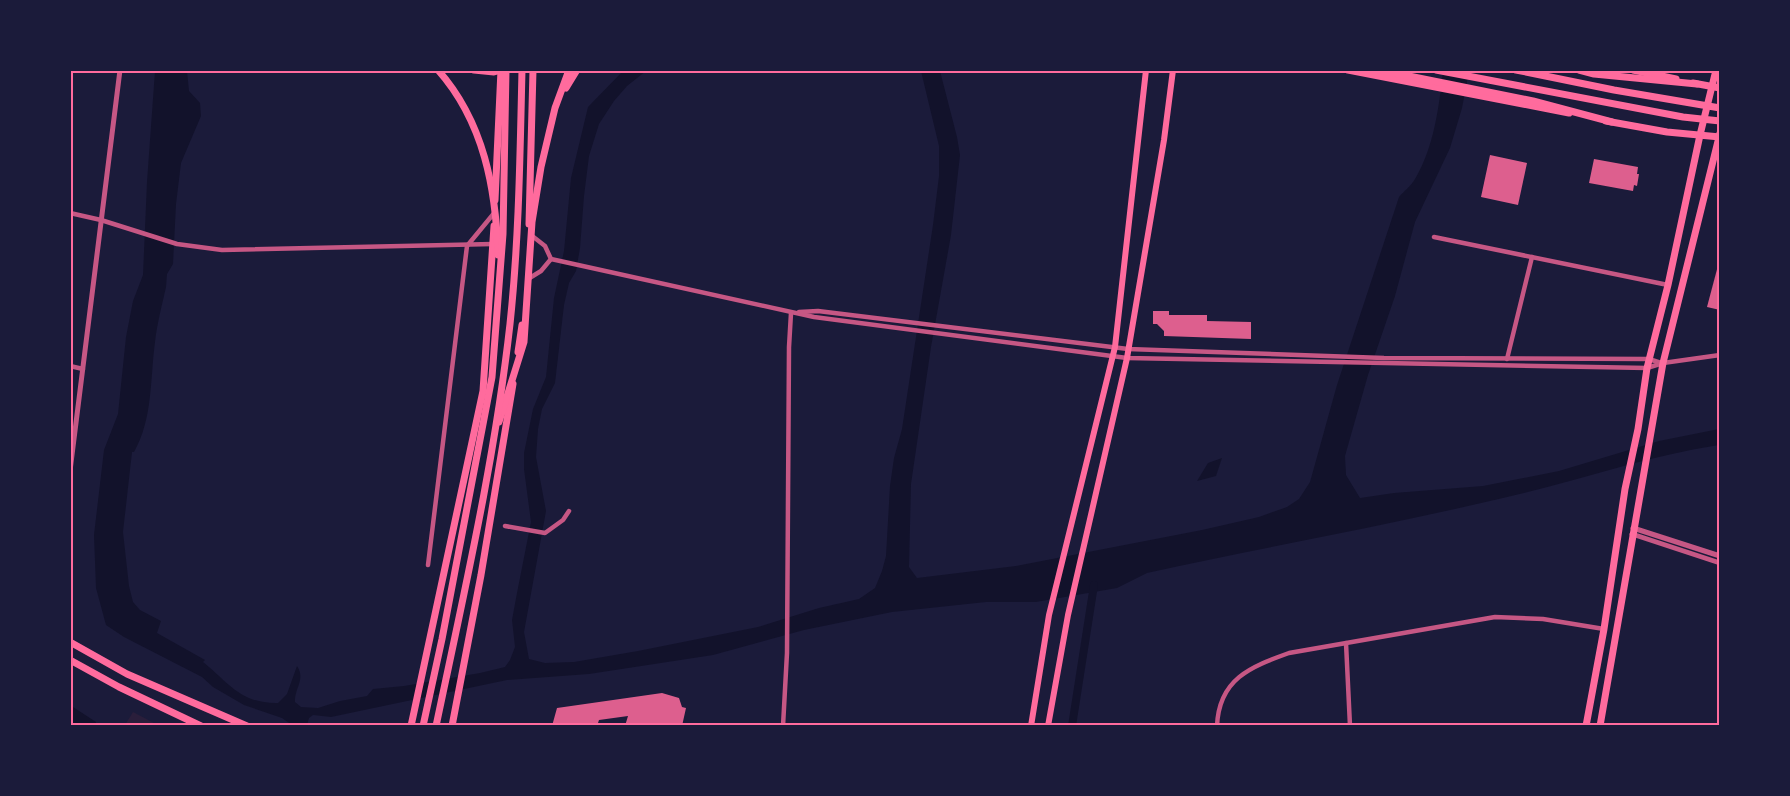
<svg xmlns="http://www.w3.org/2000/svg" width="1790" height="796" viewBox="0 0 1790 796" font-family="Ubuntu,sans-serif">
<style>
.green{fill:#2a1e3b}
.water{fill:#12122b}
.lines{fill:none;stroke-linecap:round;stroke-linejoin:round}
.canal{stroke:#12122b;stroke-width:8}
.building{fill:#dd5f8e}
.minor{stroke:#c65784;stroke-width:4.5}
.tertiary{stroke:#c65784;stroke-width:5}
.secondary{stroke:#ff6b9d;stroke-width:6}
.primary{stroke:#ff6b9d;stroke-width:7}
.trunk{stroke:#ff6b9d;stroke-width:7}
.neatline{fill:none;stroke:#ff6b9d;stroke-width:2}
</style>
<rect width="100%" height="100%" fill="#1b1b3a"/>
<path class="green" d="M 133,712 L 154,723 L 153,725 L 125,725 Z"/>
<g class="water">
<path d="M 155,71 L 187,71 L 189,91 L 200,103 L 201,116 L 181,163 L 176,204 L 173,264 L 167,274 L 166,287 C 162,305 157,324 155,342 C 150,379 153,419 134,452 L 132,452 L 123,532 L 129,586 L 133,602 L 140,610 L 161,621 L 157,633 L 205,660 L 203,662 C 229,683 241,704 278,703 L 287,694 L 297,666 C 306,679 294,689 295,702 L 301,707 L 318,708 L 340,701 L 367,696 L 373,689 L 404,686 L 480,673 L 505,667 L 510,660 L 515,647 L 512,620 L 517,593 L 531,522 L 524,469 L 524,453 L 533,409 L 546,377 L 554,298 L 564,251 L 571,178 L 588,107 L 623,71 L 646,71 L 627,86 L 614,101 L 599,124 L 589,156 L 584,196 L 580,248 L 576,271 L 569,283 L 564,305 L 555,383 L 542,409 L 538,429 L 536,457 L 546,511 L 524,632 L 529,659 L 545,663 L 574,662 L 638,651 L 758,627 L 819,608 L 859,599 L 875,588 L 882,571 L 886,556 L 890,486 L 894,458 L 902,429 L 933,225 L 939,176 L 939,146 L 921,71 L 940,71 L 957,137 L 960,155 L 951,235 L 931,347 L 911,484 L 909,567 L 917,578 L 1016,566 L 1202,530 L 1259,517 L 1287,507 L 1299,499 L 1310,482 L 1337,385 L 1399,197 C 1404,191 1411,186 1415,179 C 1434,147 1439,107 1443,71 L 1469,71 L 1462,108 L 1450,148 L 1415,222 L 1395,296 L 1368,375 L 1345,456 L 1346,475 L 1360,498 L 1394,493 L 1483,486 L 1559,471 L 1659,441 L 1719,429 L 1719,445 C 1646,456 1575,482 1503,498 C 1385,526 1265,547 1147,573 L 1117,588 L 1036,602 L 986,602 L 892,612 L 804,630 L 713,655 L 589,674 L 507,680 L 331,717 L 313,715 L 309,718 L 307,725 L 292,725 L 282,718 L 244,705 L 213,687 L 202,677 L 124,637 L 106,625 L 96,588 L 94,535 L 104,450 L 118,414 L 126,337 L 133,301 L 143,275 L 147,182 Z"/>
<path d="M 1222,458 L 1216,476 L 1197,481 L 1208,463 Z"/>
<path d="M 70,705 L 96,722 L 96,725 L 71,725 Z"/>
</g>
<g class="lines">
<path class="canal" d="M 1072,726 L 1094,585"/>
</g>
<g class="building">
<path d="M 1490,155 L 1527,163 L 1518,205 L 1481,197 Z"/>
<path d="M 1594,159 L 1638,167 L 1637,174 L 1639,174 L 1637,186 L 1634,185 L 1633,191 L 1589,183 Z"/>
<path d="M 1720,258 L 1720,310 L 1707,307 Z"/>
<path d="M 1153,311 L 1169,311 L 1169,315 L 1207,315 L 1207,321 L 1251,322 L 1251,339 L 1164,336 L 1164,331 L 1157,324 L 1153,324 Z"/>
<path d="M 662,693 L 679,698 L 682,707 L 686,708 L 682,726 L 625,726 L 628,716 L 599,720 L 597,726 L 552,726 L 557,708 Z"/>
</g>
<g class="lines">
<g class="minor">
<path d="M 70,213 L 101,220 L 177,244 L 222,250 L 493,244"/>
<path d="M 531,235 L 545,246 L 551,259 L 814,317 L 1127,358 L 1647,368 L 1663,363 L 1720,355"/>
<path d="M 1434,237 L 1668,285"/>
<path d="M 528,279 L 541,271 L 551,259"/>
<path d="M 799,312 L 818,311 L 1128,349 L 1384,358 L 1649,359 L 1661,363"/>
<path d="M 1507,359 L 1532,257"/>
<path d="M 70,366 L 83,369"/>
<path d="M 505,526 L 545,533 L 563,520 L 569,511"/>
<path d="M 428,565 L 467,246 L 495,212"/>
<path d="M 1346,643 L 1350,726"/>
<path d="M 783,726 L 787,653 L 789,347 L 791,313"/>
<path d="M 1217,726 C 1219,679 1250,667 1289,653 L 1495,617 L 1543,619 L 1604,629"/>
</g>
<g class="tertiary">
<path d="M 70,471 L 120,70"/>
<path d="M 1633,528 L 1720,556"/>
<path d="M 1632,534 L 1720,563"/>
</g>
<g class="secondary">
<path d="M 1031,726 L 1049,615 L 1115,347 L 1146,70"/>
<path d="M 1048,726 L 1068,615 L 1127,358 L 1164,140 L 1173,70"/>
</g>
<g class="primary">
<path d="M 1348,70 L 1569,113"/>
<path d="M 1633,70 L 1676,79"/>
<path d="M 1693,83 L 1720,88"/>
<path d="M 1606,121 L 1667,132 L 1720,137"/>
<path d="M 495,200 L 501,70"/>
<path d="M 529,224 L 533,70"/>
<path d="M 518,352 L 522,325"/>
<path d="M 70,642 L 127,674 L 247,726"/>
<path d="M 70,660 L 119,687 L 201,726"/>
<path d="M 411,726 L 483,391 L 494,226"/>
<path d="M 452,726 L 481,575 L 513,384"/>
<path d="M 1586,726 L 1604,629 L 1625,489 L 1638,429 L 1647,368 L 1668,285 L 1700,135 L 1716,70"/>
<path d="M 1600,726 L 1663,363 L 1720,133"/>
</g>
<g class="trunk">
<path d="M 438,70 C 484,122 496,189 498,255"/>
<path d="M 474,70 L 494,72 L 501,70"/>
<path d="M 1379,70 L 1533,101 L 1612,122"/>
<path d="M 1436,70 L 1683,117 L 1720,121"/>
<path d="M 1516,70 L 1614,90 L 1720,108"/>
<path d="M 1579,70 L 1594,74 L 1697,84"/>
<path d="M 566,88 L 577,70"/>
<path d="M 499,422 L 524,342 L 532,222 L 541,167 L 555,108 L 569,70"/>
<path d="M 423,726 L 442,639 L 492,377 L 503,234 L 506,70"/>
<path d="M 436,726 C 464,593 495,459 510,324 C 519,240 520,155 522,70"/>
</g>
</g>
<rect width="1790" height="796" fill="none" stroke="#1b1b3a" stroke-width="144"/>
<rect x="72" y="72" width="1646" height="652" class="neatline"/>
</svg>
